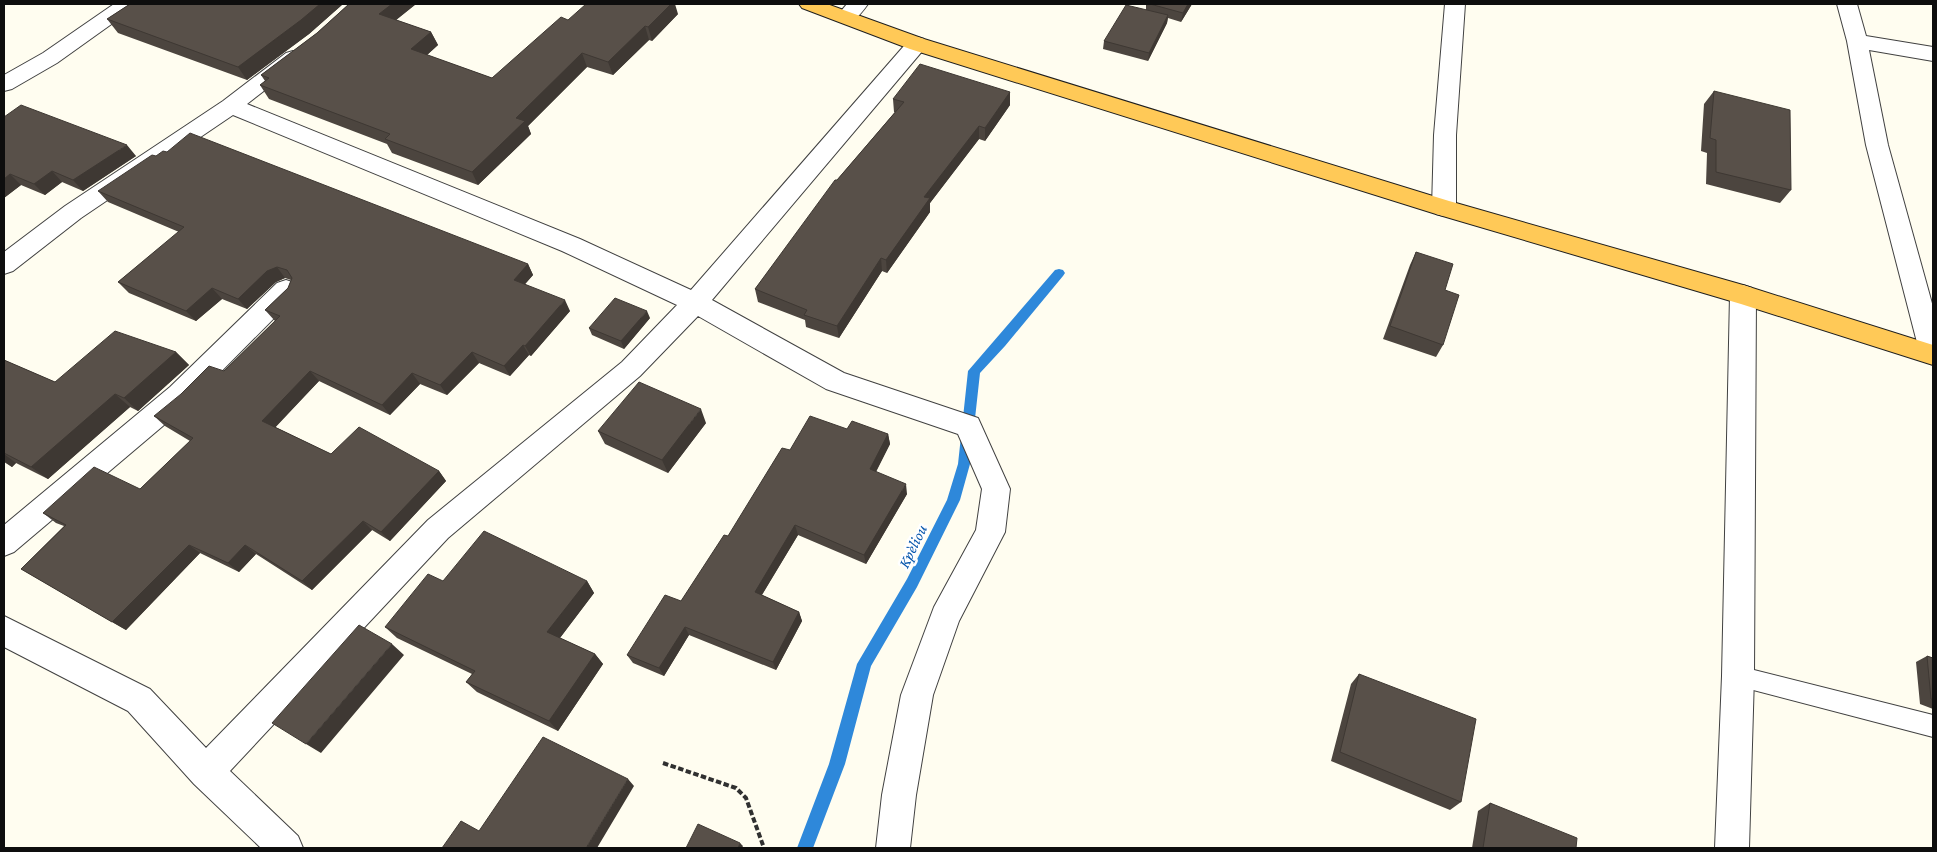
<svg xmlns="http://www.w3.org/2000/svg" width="1937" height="852" font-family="'Crimson Pro',serif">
  <rect width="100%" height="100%" fill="#fffdf0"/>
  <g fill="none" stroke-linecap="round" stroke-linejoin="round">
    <path fill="#2e88da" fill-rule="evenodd" d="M1059,269l4,1 2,3 -2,3 -58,70 -25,27 -10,91 -10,36 -43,87 -46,79 -26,98 -32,84h-16l32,-84 28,-100 50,-85 40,-79 11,-36 10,-93 87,-101z"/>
    <defs>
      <path id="service" d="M1738,666l195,49v22l-195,-51 -8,-3 -3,-7 3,-7z"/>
      <path id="minor" d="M114,4h23l-3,4 -77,55 -45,26 -8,2v-16l39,-22z
        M847,4h21c-8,11 -15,21 -29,17l-3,-4z
        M1445,4h20l-9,131v73l-4,6 -8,2 -8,-2 -4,-6 2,-73z
        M1837,4h20l9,32 67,11v14l-64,-11 19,95 45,162v57l-9,-3 -4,-7 -54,-209 -19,-104z
        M917,37l7,2 3,5 -3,5 -212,251 132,73 134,45 32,71 -5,43 -46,89 -26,74 -17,100 -6,53h-34l6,-53 19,-100 33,-88 42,-77 6,-41 -24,-55 -132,-45 -128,-73 -58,60 -192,162 -218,233 68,65 5,12h-42l-67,-64 -66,-73 -124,-64v-31l146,73 56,59 222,-228 194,-158 55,-57 -115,-54 -329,-136 -152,103 -68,53 -9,3v-22l61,-46 158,-105 63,-48 7,-2 7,2 4,5 -4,5 -53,41 333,135 111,51 219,-251z
        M286,280l9,3 4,7 -4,7 -105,106 -176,149 -10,4v-31l166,-138 107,-104z
        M1743,285l9,3 4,7 -2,381 -5,172h-34l7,-172 8,-381 4,-7z"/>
      <path id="trunk" d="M799,4h28l97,35 525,162 294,84 190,60v20l-192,-61 -305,-90 -526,-165 -108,-41z"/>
    </defs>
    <use href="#service" stroke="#414141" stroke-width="2"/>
    <use href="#minor" stroke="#414141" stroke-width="2"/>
    <use href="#trunk" stroke="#1f1f1f" stroke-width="2"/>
    <path stroke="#303030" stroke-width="4" stroke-dasharray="5.5 2.5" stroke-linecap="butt" d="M663,763l73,25 10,10 18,50"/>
    <use href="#service" fill="#fff" fill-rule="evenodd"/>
    <use href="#minor" fill="#fff" fill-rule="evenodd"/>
    <use href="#trunk" fill="#ffc957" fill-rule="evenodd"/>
  </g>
  <path fill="#4c453f" d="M130,4h213l-34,30 -62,46 -129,-47 -11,-14z
    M349,4h67l-20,16 35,12 7,13 -11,10 65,23 76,-58 110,-6 -26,27 -3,-1 -36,35 -26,-8 -59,59 3,8 -53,51 -86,-32 -5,-9 -118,-45 -9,-14 5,-4 -4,-6 56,-42z
    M1146,4h46l-11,18 -13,-4 -1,5 -19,38 -45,-12 1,-8 42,-31z
    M1714,91l77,99 -11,13 -74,-19 1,-31 -6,-2 3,-47z
    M1010,92v13l-25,36 -6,-2 -49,64v9l-43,61 -5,-2 -43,67 -33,-11 -1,-7 -47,-18 -3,-13 82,-109 58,-68h-1l-1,-13z
    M4,117l132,39 -53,35 -21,-9 -17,13 -24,-10 -17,13z
    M98,191l430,73 5,11 -8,9 45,27 -39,45 -2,-1 -19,21 -31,-13 -32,32 -27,-11 -30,31 -71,-34 -44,46 56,27 108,17 7,10 -56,60 -18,-11 -60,60 -56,-36 -17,18 -39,-19 -74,77 -105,-61 43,-43 -8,-3 -13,-10 97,-24 50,-48 -25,-15 -11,-10 70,-45 51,-50 -10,-11 23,-22 3,-8 -6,-2 -9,4 -29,27 -25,-10 -26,22 -67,-28 -11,-11 61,-50 -71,-30z
    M1416,252l29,38 -2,55 -7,12 -53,-18 27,-74z
    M650,318l-26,31 -32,-14 -3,-7z
    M176,352l13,13 -51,46 -8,-4 -82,72 -32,-16 -4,4 -8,-5v-102l51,22z
    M706,423l-38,50 -63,-29 -7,-13z
    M847,429l41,5 2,10 -14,28 31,22 -41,70 -68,-29 -36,60 37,17 3,9 -26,49 -87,-35 -25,41 -31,-13 -6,-8 54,-54 47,-65z
    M443,581h144l7,12 -34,45 35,16 8,10 -45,67 -81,-39 -11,-10 6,-8 -75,-36 -12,-11z
    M1927,656l6,2v51l-13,-5 -4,-42z
    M1359,674l102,128 -11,8 -119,-49 20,-77z
    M1490,803l86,45h-104l6,-37z"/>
  <path fill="#3e3833" d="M320,4h23l-34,30 -62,46 -9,-13z
    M392,4h24l-30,24 -7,-14z
    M671,4h4l3,10 -26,27 -4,-14z
    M1188,4h4l-11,18 2,-9z
    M1168,15l-1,8 -19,38 1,-8z
    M645,26l4,14 -36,35 -5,-13z
    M431,32l7,13 -20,18 -7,-14z
    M582,53l5,14 -59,59 3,8 -53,51 -6,-13 44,-54z
    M1010,92v13l-25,36v-13z
    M979,126v13l-49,64v9l-43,61 -1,-13 38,-63z
    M127,145l9,11 -53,35 -10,-11z
    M52,171l10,11 -17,13 -11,-11z
    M10,174l11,11 -17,13v-19z
    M881,258l1,13 -43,67 -2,-12z
    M528,264l5,11 -14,16 -5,-11z
    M277,267l8,11 -9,4 -29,27 -9,-10 29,-28z
    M212,288l10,11 -26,22 -10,-10z
    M565,300l5,11 -39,45 -6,-10z
    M647,311l3,7 -26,31 -3,-8z
    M523,345l6,10 -19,21 -6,-10z
    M176,352l13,13 -51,46 -14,-13z
    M472,352l7,11 -32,32 -7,-10z
    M310,371l9,10 -47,50 -10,-10z
    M412,373l8,11 -30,31 -8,-10z
    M115,394l15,13 -82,72 -17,-12z
    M701,409l5,14 -38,50 -6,-13z
    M888,434l2,10 -18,35 -2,-10z
    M4,454l12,9 -4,4 -8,-6z
    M439,471l7,10 -56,60 -9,-9z
    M906,484l1,10 -41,70 -2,-9z
    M363,521l9,9 -60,60 -10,-9z
    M795,525l3,10 -40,66 -3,-9z
    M189,545l11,8 -74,77 -14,-8z
    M245,545l11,9 -17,18 -11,-9z
    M587,581l7,12 -38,50 -9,-11z
    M799,612l3,9 -26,49 -3,-8z
    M685,627l4,8 -25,41 -5,-8z
    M392,644l12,11 -83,98 -15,-9z
    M595,654l8,10 -45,67 -9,-10z
    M628,779l6,7 -37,62h-11z
    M740,843l3,3 -1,2h-4z"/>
  <path fill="#585049" stroke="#3e3833" d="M130,4h190l-19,16 -63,47 -131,-48z
    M349,4h43l-13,10 52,18 -20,17 81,29 69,-61 7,3 18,-16h85l-23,23 -3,-1 -37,36 -26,-9 -66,65 9,3 -53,51 -87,-33 5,-5 -130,-49 9,-7 -8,-3 56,-42z
    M1150,4h38l-5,9z
    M1126,5l42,10 -19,38 -45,-12z
    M920,64l90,28 -25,36 -6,-2 -55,71 6,1 -44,62 -5,-2 -44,68 -33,-11 3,-5 -52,-21 80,-109h2l67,-78 -11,-3z
    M1714,91l76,19 1,80 -75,-18v-32l-6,-2z
    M21,105l106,40 -54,35 -21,-9 -18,13 -24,-10 -6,5v-62z
    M190,133l338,131 -14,16 51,20 -40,46 -2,-1 -19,21 -32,-14 -32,33 -28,-12 -30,32 -72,-34 -48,50 69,33 28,-27 80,44 -58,61 -18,-11 -61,60 -57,-36 -17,18 -39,-18 -77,77 -91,-53 45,-44 -23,-12 51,-46 46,22 53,-51 -39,-22 27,-22 28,-28 15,5 56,-55 -15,-6 23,-22 4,-10 -5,-8 -10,-3 -10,4 -29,28 -26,-11 -26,23 -68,-29 66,-55 -86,-36 54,-36 4,1 7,-5 4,1z
    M1416,252l37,12 -8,26 14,5 -16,50 -53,-19z
    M615,298l32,13 -26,30 -32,-13z
    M115,331l61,21 -52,46 -9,-4 -84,73 -27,-14v-93l51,22z
    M639,382l62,27 -39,51 -64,-29z
    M810,416l37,13 5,-8 36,13 -18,35 36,15 -42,71 -69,-30 -40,67 44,20 -26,50 -88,-35 -26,41 -32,-13 38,-60 16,6 43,-66 4,1 54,-88 8,2z
    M484,531l103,50 -40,51 48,22 -46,67 -83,-39 9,-11 -90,-44 43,-53 15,7z
    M359,625l33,19 -86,100 -34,-21z
    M1927,656l6,2v42l-2,-1z
    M1359,674l117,45 -15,83 -121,-50z
    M543,737l85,42 -42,69h-144l19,-27 18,10z
    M1490,803l87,35 -1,10h-93z
    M698,824l42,19 -2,5h-52z"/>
  <g text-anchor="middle" stroke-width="5" stroke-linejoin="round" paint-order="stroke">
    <g font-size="16" font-style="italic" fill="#0b59ad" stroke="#fff">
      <text transform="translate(912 546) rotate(-64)" y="6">Kpèliou</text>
    </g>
  </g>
  <rect width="1937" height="852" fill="none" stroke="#0e0e0e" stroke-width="10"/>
</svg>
